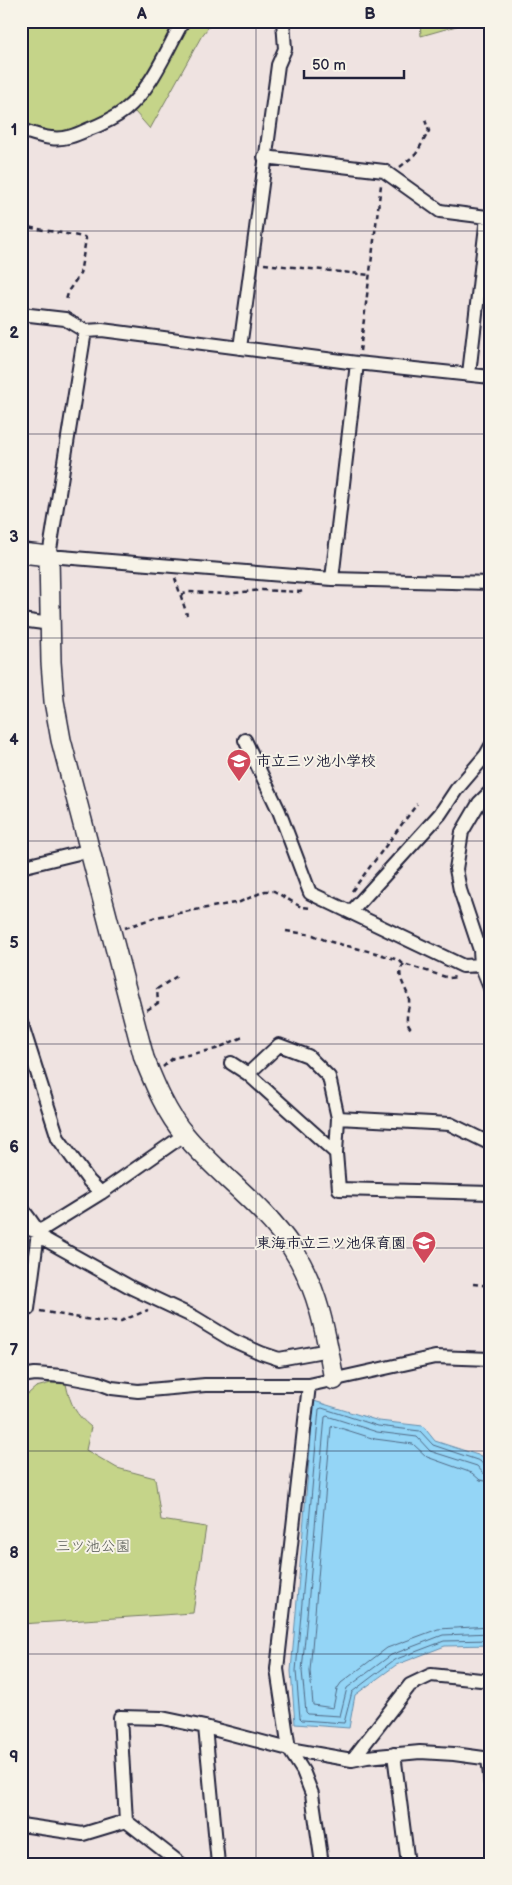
<svg xmlns="http://www.w3.org/2000/svg" width="512" height="1885" font-family="'Balsamiq Sans','Klee One',sans-serif">
  <rect width="100%" height="100%" fill="#efe3e1"/>
  <filter id="ink" filterUnits="userSpaceOnUse"><feTurbulence type="fractalNoise" baseFrequency=".02" numOctaves="2"/><feDisplacementMap in="SourceGraphic" scale="10" xChannelSelector="R" yChannelSelector="G"/><feConvolveMatrix kernelMatrix="1 2 1 2 8 2 1 2 1" color-interpolation-filters="sRGB"/></filter>
  <g filter="url(#ink)">
    <path fill="#c5d489" stroke="#747b62" d="M21,21h192l-12,16 -51,92 -15,-17 -20,1 -47,22 -47,1z
      M420,21h54l-53,15z
      M51,1383l15,1c4,20 10,31 25,43l-5,23 31,18 38,10 6,42 45,7 -13,86 -172,11v-224l15,-13z"/>
    <path fill="#94d5f6" stroke="#668dab" d="M314,1401l65,20 44,5 12,15 49,16 7,9v179l-46,1 -49,19 -41,30 -6,33 -54,-4 -4,-53z"/>
    <g fill="none" stroke-linecap="round" stroke-linejoin="round">
      <path stroke="#506a86" stroke-width="1" d="M491,1469l-5,-1 -6,-7 -47,-16 -13,-14 -42,-5 -56,-18 -3,1 -23,262 4,47 2,2 42,3 8,-31 42,-32 50,-19 47,-1
        M491,1475l-8,-2 -6,-7 -47,-15 -13,-14 -40,-5 -50,-16 -2,1 -23,254 4,41 2,2 32,2 7,-28 44,-33 52,-20 48,-2
        M491,1482l-11,-2 -8,-7 -45,-16 -14,-13 -38,-5 -41,-13 -3,1 -21,244 3,34 20,3 4,-19 4,-6 46,-35 51,-19 53,-3"/>
      <defs>
        <path id="street" d="M21,130c10,3 20,7 30,8 13,2 25,-3 36,-8 13,-5 27,-11 38,-20 27,-22 41,-59 58,-89
          M264,157l120,14 56,40 47,6 -18,157
          M21,314l44,5 20,12 17,-1 255,33 134,14
          M85,331l-36,225 283,23 159,4
          M240,348l38,-283 7,-16 -2,-28
          M332,579l25,-216
          M21,620l30,4
          M245,740l34,71 31,82 153,73 18,-1
          M491,791l-12,12 -17,29 -6,37 4,21 20,60 1,15 10,25
          M21,867l70,-17
          M351,912l89,-98 16,-24 30,-35 5,-9
          M21,1022l37,116 31,43 12,12
          M231,1063l17,11 31,-29 29,11 21,21 9,41 112,6 41,20
          M248,1074l88,79 2,-35
          M336,1153l3,36 152,4
          M21,1208c10,11 15,22 25,32l86,48 62,29 38,23 29,13 18,6 50,-9
          M21,1226l17,6
          M38,1232l63,-39 83,-58
          M28,1309l10,-77
          M21,1376l14,-2 28,2 33,6 16,6 26,3 67,-6h104l126,-28 56,2
          M309,1385l-32,284 12,80 14,22 9,23 10,70
          M205,1727l13,137
          M394,1754l14,110
          M488,1758l3,27
          M352,1760l58,-75 21,-10 60,6
          M21,1825l62,9 43,-13
          M181,1864l-55,-43 -6,-104 42,1 43,9 84,22 63,11 15,-3 53,-5 34,2 37,5"/>
        <path id="secondary" d="M21,553l28,3 2,106 3,39 7,39 83,318c11,27 22,55 41,77 33,40 78,69 107,113 26,40 34,85 42,132"/>
      </defs>
      <use href="#street" stroke="#22223b" stroke-width="16"/>
      <use href="#secondary" stroke="#22223b" stroke-width="22"/>
      <path stroke="#22223b" stroke-width="2.5" stroke-dasharray="5 4" stroke-linecap="butt" d="M400,167l16,-13 13,-23 -4,-11
        M21,226l63,11 2,2 -6,35 -11,16 -3,10
        M264,264l106,11
        M360,351l21,-166
        M175,578l12,37
        M181,595l8,-3 35,2 38,-4 38,2 5,-2
        M352,891l65,-87
        M125,928l31,-11 84,-15 25,-11h9l27,16 11,1
        M286,931l27,4 14,6 49,12 19,6 9,5 45,14 8,-1
        M404,964c-10,11 3,24 5,35 1,12 -7,21 3,31
        M147,1010l11,-7 -1,-14 20,-13
        M163,1067l10,-9 43,-9 29,-13
        M473,1284l18,2
        M40,1311l57,10h24l27,-11"/>
      <use href="#street" stroke="#f7f3e8" stroke-width="12"/>
      <use href="#secondary" stroke="#f7f3e8" stroke-width="19"/>
    </g>
  </g>
  <path fill="none" stroke="#22223b" stroke-width="1" stroke-opacity="0.55" d="M256,21v1843M21,231h470M21,434h470M21,638h470M21,841h470M21,1044h470M21,1248h470M21,1451h470M21,1654h470"/>
  <defs>
    <symbol id="school-pin" viewBox="-11 -11 22 30"><path d="M0 17L-7.5 6A9.5 9.5 0 1 1 7.5 6Z" fill="#d1495b" stroke="#f7f3e8"/><path d="M0-5L7-2L0 1L-7-2ZM-4 1L0 2.5L4 1V4Q0 6-4 4Z" fill="#fff"/></symbol>
  </defs>
  <g fill-rule="evenodd">
    <use href="#school-pin" x="225" y="747" width="28" height="38"/>
    <use href="#school-pin" x="410" y="1229" width="28" height="38"/>
  </g>
  <g text-anchor="middle" stroke-width="4" stroke-linejoin="round" paint-order="stroke">
    <g font-size="15" font-weight="bold" fill="#22223b" stroke="#f7f3e8" text-anchor="start">
      <text x="256" y="766">市立三ツ池小学校</text>
      <text x="406" y="1248" text-anchor="end">東海市立三ツ池保育園</text>
    </g>
    <g font-size="15" fill="#535752" stroke="#f7f3e8">
      <text x="93" y="1551">三ツ池公園</text>
    </g>
  </g>
  <rect width="512" height="1885" fill="none" stroke="#f7f3e8" stroke-width="55"/>
  <path d="M304 70v8h100v-8" fill="none" stroke="#22223b" stroke-width="2.5"/>
  <text x="312" y="70" font-size="15" fill="#22223b" stroke="#f7f3e8" stroke-width="4" paint-order="stroke">50 m</text>
  <rect x="28" y="28" width="456" height="1830" fill="none" stroke="#22223b" stroke-width="2"/>
  <g font-size="16" text-anchor="middle" font-weight="bold" fill="#22223b">
    <text x="142" y="19">A</text>
    <text x="370" y="19">B</text>
    <text x="14" y="135">1</text>
    <text x="14" y="338">2</text>
    <text x="14" y="542">3</text>
    <text x="14" y="745">4</text>
    <text x="14" y="948">5</text>
    <text x="14" y="1152">6</text>
    <text x="14" y="1355">7</text>
    <text x="14" y="1558">8</text>
    <text x="14" y="1762">9</text>
  </g>
</svg>
